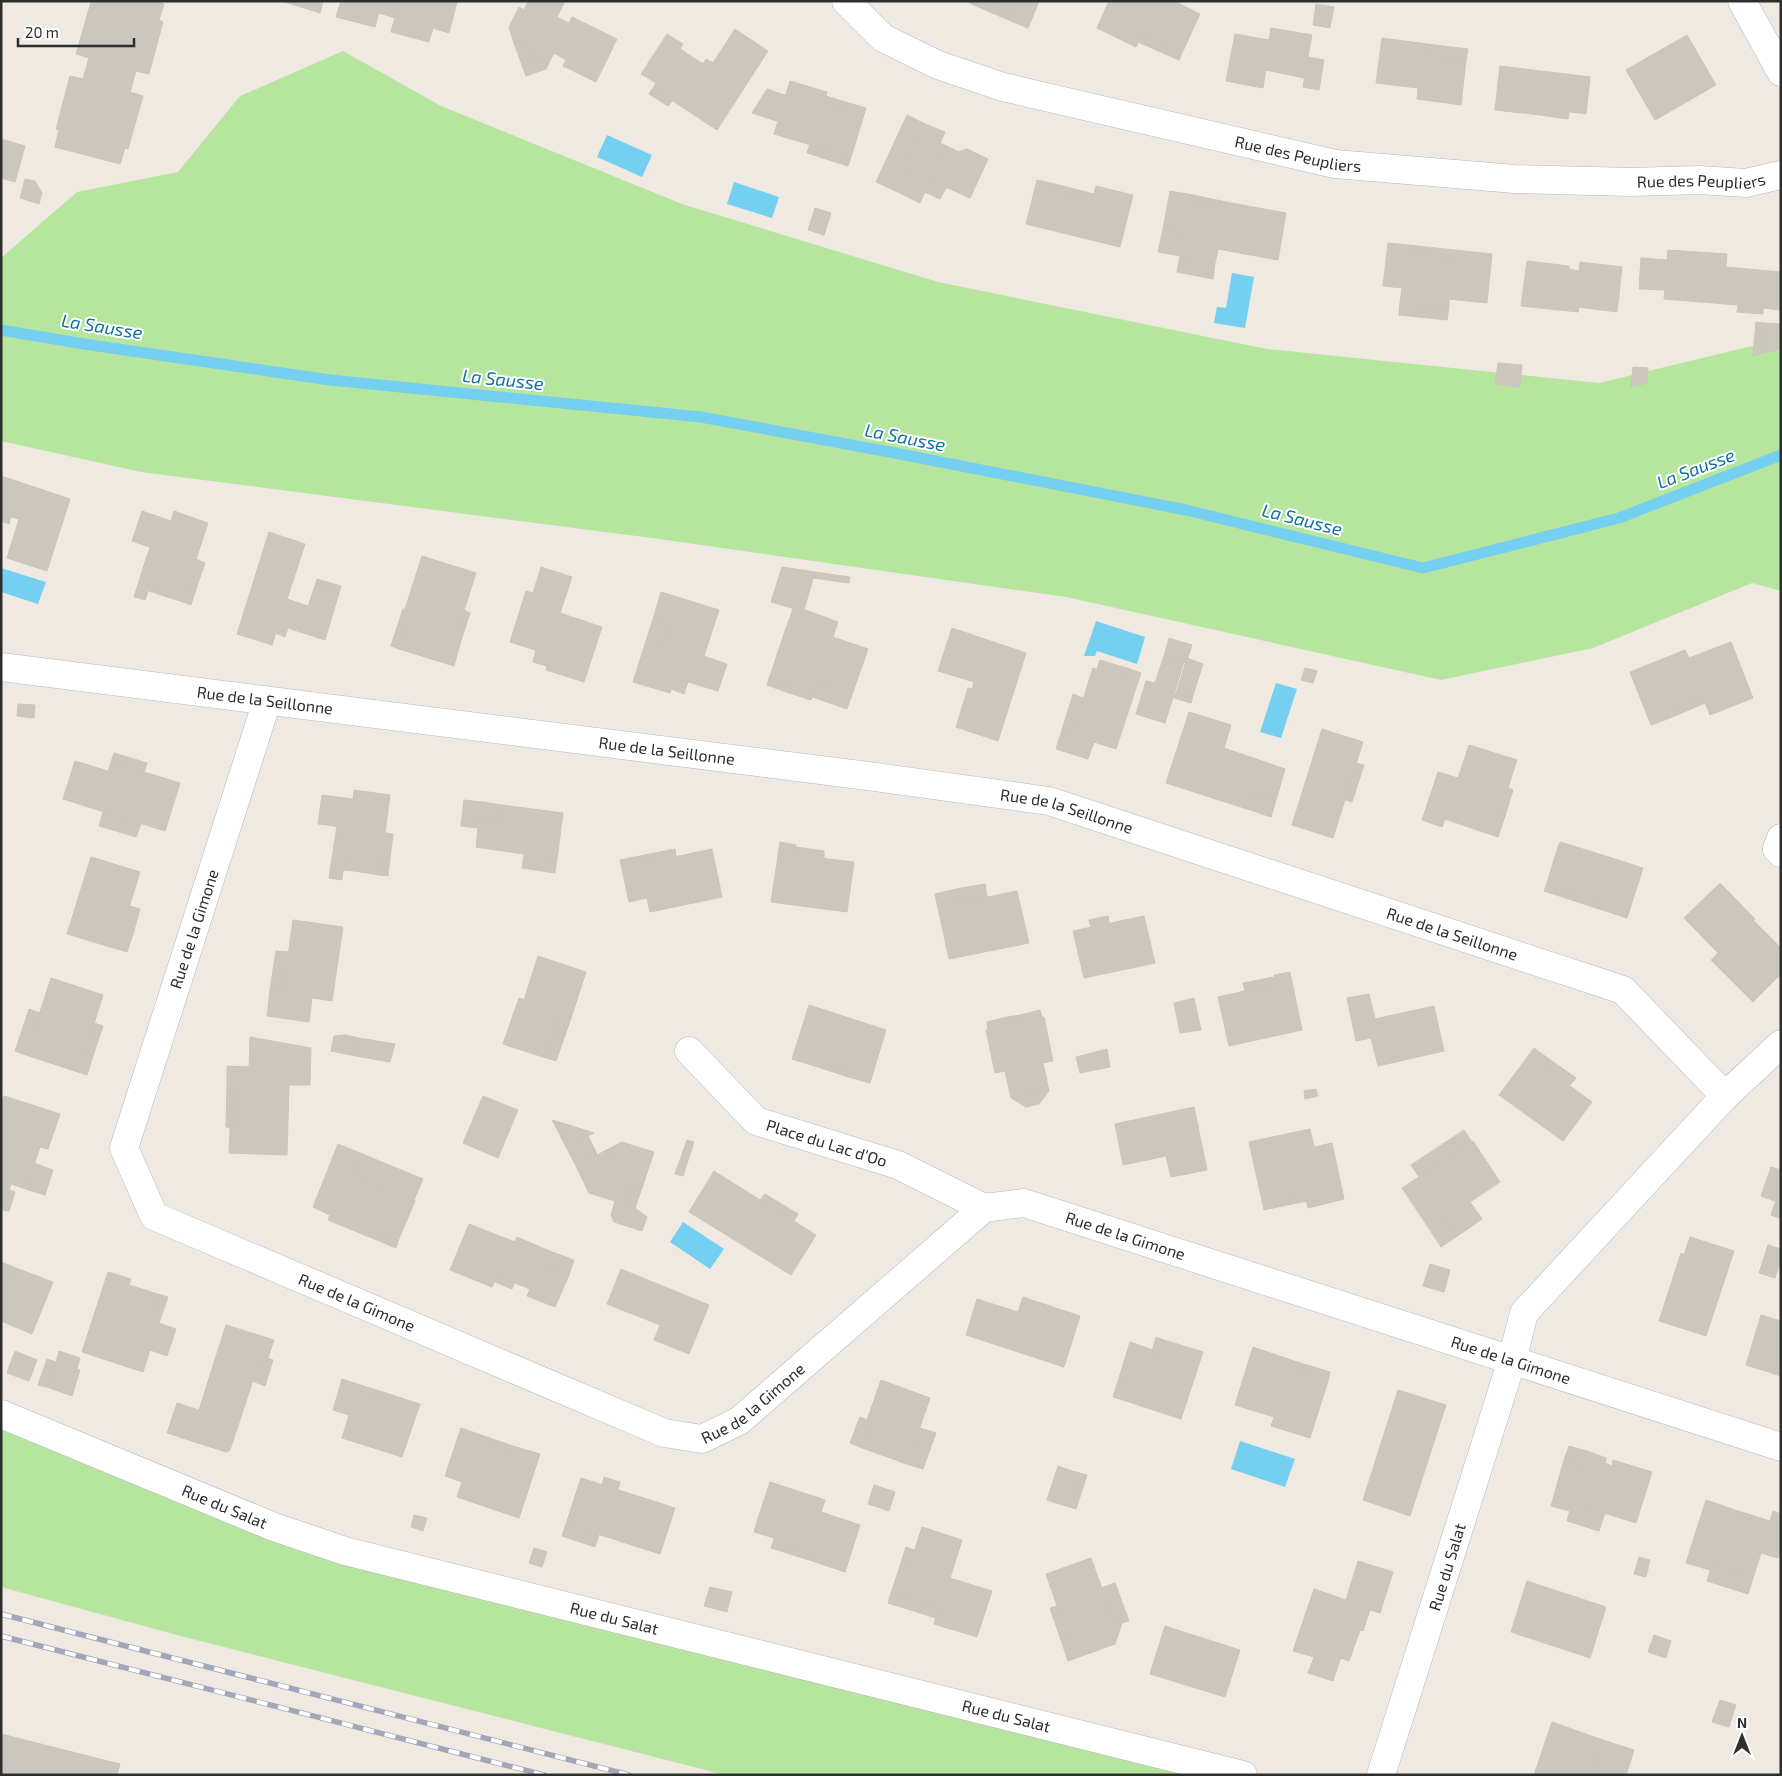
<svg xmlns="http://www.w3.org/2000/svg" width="1782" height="1776" font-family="'Exo 2',sans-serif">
  <rect width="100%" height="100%" fill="#efe9e1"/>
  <path fill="#b6e59e" d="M343,51l98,55 241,98 256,78 329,67 332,34 182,-44v252l-29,-8 -159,65 -152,32 -375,-83 -414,-59 -511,-66 -140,-31v-183l76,-66 101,-20 62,-76z
    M1,1410l273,117 969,248h-518l-548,-140 -176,-48z"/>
  <path fill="#75cff0" d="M607,135l45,20 -10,22 -45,-20z
    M734,182l45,15 -7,21 -45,-14z
    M1232,273l22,4 -9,51 -31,-5 3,-16 9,1z
    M1,568l45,14 -8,22 -37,-12z
    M1096,621l49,16 -8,27 -40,-13 -2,5h-11z
    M1276,683l21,6 -16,49 -21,-6z
    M683,1222l41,27 -14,20 -40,-27z
    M1240,1441l55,18 -10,28 -54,-18z"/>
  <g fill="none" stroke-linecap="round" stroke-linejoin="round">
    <path stroke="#75cff0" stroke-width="11" d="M1,330l83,14 246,36 371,37 199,37 286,56 237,58 196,-50 162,-63"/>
  </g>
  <path fill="#cbc7bf" stroke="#cbc5ba" d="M95,1h61l8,3 -5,16 4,2 -14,52 -13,-3 -6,21 13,4 -15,53 -3,-1 -5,16 -65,-17 4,-17 -3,-1 14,-53 13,3 6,-21 -13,-4 15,-52z
    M282,1h41l-3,12z
    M341,1h58l-4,17 -16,-5 -4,14 -39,-10z
    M399,1h60l-1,2 -1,-1 -8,31 -16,-5 -4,14 -38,-10z
    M528,1h37l-8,16 12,6 3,-6 45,22 -21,43 -33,-16 3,-6 -12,-7 -21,8 -8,-22 -11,4 -5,-16 10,-20 5,3z
    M965,1h74l-8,20 -36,-15 -3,7z
    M1109,1h65l26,13 -18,39 -40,-19 -6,13 -39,-19z
    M1316,4l18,3 -4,21 -17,-3z
    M995,6l36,15 -3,7 -36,-15z
    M1271,28l41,7 -8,43 -38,-8 -3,18 -37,-7 9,-47 34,6z
    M735,29l33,22 -51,79 -64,-42 3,-5 -15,-9 26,-40 16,10 -3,5 23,15 3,-5 7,4z
    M1142,34l40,19 -3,7 -41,-18z
    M1687,35l29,50 -61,35 -29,-50z
    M1382,38l45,6 -2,11 41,5 -5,45 -44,-6 1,-11 -42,-5z
    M525,39l8,22 21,-8 -8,16 -20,7 -12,-33z
    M1427,44l41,5 -2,11 -41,-5z
    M1308,57l16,3 -5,30 -16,-3z
    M1500,66l90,11 -4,37 -45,-6 -1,7 -45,-5z
    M790,81l37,11 -3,12 19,6 2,-8 21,6 -15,49 -77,-23z
    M653,88l19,13 -4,5 -19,-12z
    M767,89l18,6 -8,26 -25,-8z
    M826,96l19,6 -2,8 -19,-6z
    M1541,108l28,4 -1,7 -28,-4z
    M907,115l16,8 -21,44 8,4 -10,22 -24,-11z
    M923,123l22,9 -9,20 10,4 21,-7 21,10 -18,39 -40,-18 -10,23 -20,-10 10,-22 -8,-4z
    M1,139l24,7 -10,36 -14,-4z
    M940,143l19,9 -13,4 -10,-4z
    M810,144l41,13 -3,9 -41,-13z
    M25,179l10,2 7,12 -3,11 -19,-6z
    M930,180l16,8 -6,11 -15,-7z
    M1037,180l18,4 -2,7 39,10 4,-15 37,9 -13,52 -94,-23z
    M1055,184l39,10 -2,7 -39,-10z
    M1170,191l23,4 -1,7 33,7 1,-7 60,11 -8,47 -60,-11 -3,14 -35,-7 4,-23 -21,-4z
    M1193,195l33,7 -1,7 -33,-7z
    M815,208l16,5 -7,22 -16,-5z
    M1163,229l21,4 -4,23 -22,-4z
    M1388,243l20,2 -1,8 46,5 1,-8 38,4 -5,49 -38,-4v9l-49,-5 2,-15 -19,-2z
    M1408,245l46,5 -1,8 -46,-5z
    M1668,250l59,4 -1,13 55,5v38l-18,-2v6l-26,-2 1,-7 -74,-6 1,-9 -26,-1 2,-31 26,2z
    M1180,256l35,7 -2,16 -36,-7z
    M1527,261l42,5v3l10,2 1,-9 42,5 -5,45 -38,-5 -1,5 -57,-6z
    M1400,303l49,5 -2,12 -48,-5z
    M1756,322l8,1 -2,30 -9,3z
    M1764,323l17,1v25l-19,4z
    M1498,363l24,2 -2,22 -25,-3z
    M1633,367l15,1 -1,15 -16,4z
    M1,476l69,23 -23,72 -40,-13 12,-39 -8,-2 -2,7 -8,-3z
    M142,511l29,10 3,-10 34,12 -12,36 9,4 -8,23 -8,-3 -6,19 -25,-8 3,-8 -10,-4 -6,18 -11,-3 12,-38 6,1 3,-11 -23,-8z
    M269,532l36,12 -18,55 21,7 7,-20 24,7 -14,47 -37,-12 -3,9 -9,-4 -4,12 -35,-11z
    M150,548l5,1 -3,11 -6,-1z
    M422,556l54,17 -22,69 6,2 -6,22 -55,-17 12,-38 -6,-2z
    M541,567l31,10 -12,36 42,14 -18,55 -38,-12 5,-15 -41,-13 16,-51 7,2z
    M782,567l33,5 -10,34 -8,-2 -2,5 -24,-7z
    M815,572l35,5 -1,6 -36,-5z
    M317,579l24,7 -2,7 -24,-7z
    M151,582l10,4 -3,8 -9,-3z
    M189,583l8,3 -6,19 -8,-3z
    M661,592l58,18 -15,46 23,8 -9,27 -43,-13 -5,15 -37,-11 14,-44 19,6 6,-19 -19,-6z
    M797,604l8,2 -12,31 -9,-3 9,-25h2z
    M403,609l8,2 -12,38 -8,-3z
    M803,609l35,13 -5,15 35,12 -21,60 -26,-9 6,-17 -10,-3 -6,20 -22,-7 2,-7 -22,-7 15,-45 9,3z
    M464,610l6,3 -10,31 -6,-2z
    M653,619l19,6 -6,19 -19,-6z
    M952,628l74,25 -28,88 -42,-14 12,-39 4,1 2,-7 -36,-11z
    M1169,638l23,7 -6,18 -22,-7z
    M1731,642l22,56 -43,17 -7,-18 -36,15 3,6 -19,7 -21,-53 55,-22 4,8z
    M536,650l15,5 -4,11 -14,-4z
    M1164,656l20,6 -19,61 -29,-9 10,-33 9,2z
    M1187,658l16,6 -9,28 -16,-5z
    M1100,660l30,9 -3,10 -30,-10z
    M1093,668l34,11 3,-10 11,4 -25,76 -22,-7 -6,17 -32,-10 6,-19 10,4z
    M1305,668l12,3 -4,12 -12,-3z
    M675,678l13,4 -4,12 -13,-5z
    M769,679l22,7 -2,7 -22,-8z
    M817,680l10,3 -6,17 -9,-3z
    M1178,687l16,5 -3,11 -17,-5z
    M1073,694l10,4 -11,36 -10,-4z
    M1703,697l2,6 -35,15 -3,-6z
    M18,704l17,1 -1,13 -17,-2z
    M1189,712l42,13 -7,23 61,21 -9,31 -26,-8 -6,16 -78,-25z
    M1322,729l41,13 -30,96 -41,-13z
    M1469,745l48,15 -18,55 6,1 -7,21 -53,-18 -3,8 -20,-7 16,-48 20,6z
    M114,753l33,10 -3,9 -33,-10z
    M75,761l33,10 3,-9 69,21 -15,48 -102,-32z
    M1356,763l8,2 -12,37 -7,-2z
    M1508,788l5,2 -8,26 -6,-1z
    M354,790l36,5 -5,38 8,1 -3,24 -9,-1 -2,18 -25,-4 1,-8 -11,-1 -2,18 -13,-2 6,-40h6l1,-11 -24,-3 4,-29 31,4z
    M1250,792l26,8 -5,17 -27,-9z
    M464,800l18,2 -4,26 -17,-2z
    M482,802l20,3 -3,16 -20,-2z
    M502,805l61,8 -6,46 -81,-12 3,-28 20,2z
    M103,812l38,12 -5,13 -37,-11z
    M337,826l5,1 -1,11h-6z
    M780,842l16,3 -1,10 59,7 -7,50 -76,-10z
    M1560,842l36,11 -2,6 -36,-12z
    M796,847l28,4v7l-29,-3z
    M1558,847l36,12 2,-6 47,15 -16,50 -34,-11 4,-13 -8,-2 -3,7 -40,-13z
    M675,849l1,7 -35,8 -1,-8z
    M712,849l10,48 -72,15 -3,-14 -18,4 -9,-42 20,-4 1,8z
    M524,855l33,4 -2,14 -33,-5z
    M91,857l49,15 -18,58 11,4 -6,18 -60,-18z
    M381,857l9,1 -2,18 -9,-1z
    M344,862l11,1 -1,8 -11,-1z
    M1720,883l35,36 -6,6 9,8 4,-4 19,19v26l-21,21 -29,-29 -7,7 -13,-13 7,-7 -34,-35z
    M985,884l2,13 -28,6 -3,-14z
    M1546,886l40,13 3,-7 8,2 -4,13 -49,-16z
    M956,889l3,14 58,-12 12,52 -80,16 -14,-65z
    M130,906l10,3 -7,25 -11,-4z
    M1108,916l1,7 -18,4 -2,-7z
    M1144,916l11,47 -71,15 -11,-47z
    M293,920l50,7 -11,74 -20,-3 -3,24 -42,-6 3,-26 13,2z
    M1754,921l8,8 -4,4 -9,-8z
    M276,951l13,1 -6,40 -13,-2z
    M538,956l48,16 -15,46 -11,-4 -14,44 -43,-14 16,-46 5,2z
    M1731,966l29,29 -7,7 -29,-29z
    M1290,972l12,58 -73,16 -11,-49 58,-13 -2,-9z
    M1274,977l2,7 -31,7 -2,-8z
    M51,978l52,17 -18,58 8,3 -6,19 -61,-20z
    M1369,994l6,25 59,-13 10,45 -66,15 -7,-28 -15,3 -9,-43z
    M1194,998l7,32 -21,3 -6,-30z
    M809,1005l77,25 -16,53 -25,-7 2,-6 -22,-7 -1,6 -32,-10z
    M29,1009l11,4 -14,42 -11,-4z
    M1040,1010l2,7h2l9,44 -10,2 6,28 -38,7 -6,-27 -10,2 -9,-43 2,-1 -1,-7 20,-5 2,7 12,-2 -1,-7z
    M560,1014l11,4 -15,43 -10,-3z
    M1020,1015l1,7 -12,2 -2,-7z
    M94,1023l9,3 -10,30 -8,-3z
    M345,1035l14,3 -3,18 -25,-5 3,-15z
    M250,1037l61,11 -1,37h-21l-2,70 -58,-2 1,-26 5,1 1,-43h-9v-19l22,1z
    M359,1038l36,6 -5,18 -34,-6z
    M1534,1048l15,11 -5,8 48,35 -29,39 -64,-46z
    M1107,1049l3,18 -30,6 -4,-16z
    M1549,1059l27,19 -6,7 -26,-18z
    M825,1063l22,7 -2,6 -21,-7z
    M227,1085h9l-1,43 -9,-1z
    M1316,1089l2,7 -13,3 -1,-8z
    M1049,1091l-10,13 -13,3 -15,-9z
    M4,1096l56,18 -12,35 -8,-2 -14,42 -15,-5 -2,6 6,2 -6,19 -8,-1v-105z
    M483,1096l35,14 -20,48 -35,-15z
    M1194,1107l13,63 -36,7 -5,-21 -43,9 -8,-41z
    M552,1120l20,6 -13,7z
    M572,1126l22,7 -28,14 -7,-14z
    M1310,1129l4,18 18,-4 12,56 -36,9 -3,-13 -25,5 2,6 -18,4 -15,-68z
    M1464,1130l8,12 -53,35 -8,-12z
    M588,1136l8,16 -21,12 -9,-17z
    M687,1140l7,2 -11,34 -8,-2z
    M1473,1141l27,41 -30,20 12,17 -26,18 -11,-18 -15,11 -28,-42z
    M622,1142l9,3 -31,16 -3,-6z
    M338,1144l22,9 -9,21 64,27 -17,40 -28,-11 -3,6 -39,-16 2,-5 -17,-8z
    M631,1145l23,7 -12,36 -11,-3 -6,19 10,4 12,9 -5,14 -28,-9 -3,-7 4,-14 -26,-8 -14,-29 21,-12 4,9z
    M360,1153l63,26 -9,21 -63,-26z
    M34,1163l19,7 -8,25 -19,-6z
    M1771,1167l10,3v13l-6,18 -14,-5z
    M714,1171l102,64 -25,40 -102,-63z
    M1781,1184v35l-10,-4z
    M631,1185l11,3 -7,20 -10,-4z
    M765,1194l33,20 -4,7 -34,-21z
    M1305,1195l2,6 -25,5 -2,-6z
    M1445,1219l11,18 -15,10 -11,-17z
    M469,1224l46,18 2,-5 30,13 -6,14 28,11 -14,32 -28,-11 3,-7 -33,-13 -5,11 -42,-17z
    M370,1230l28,11 -2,7 -29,-12z
    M1690,1237l44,14 -28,85 -47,-15 22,-68 3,2z
    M1768,1245l13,4v11l-6,18 -16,-5z
    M547,1250l27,10 -5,15 -28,-11z
    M1,1262l15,6 -3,8 -12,-5z
    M1430,1264l20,6 -6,22 -21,-6z
    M16,1268l37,14 -21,52 -31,-13v-50l12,5z
    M621,1269l88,36 -20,49 -35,-14 6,-15 -53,-21z
    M108,1272l23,7 -2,6 29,9 -8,26 26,9 -9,27 -17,-6 -7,22 -61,-20z
    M497,1276l17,7 -2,6 -17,-7z
    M158,1294l10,3 -9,26 -9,-3z
    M1023,1297l57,19 -16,51 -98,-32 11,-36 41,13z
    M1761,1315l20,6v55l-35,-11z
    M226,1325l48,15 -6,18 -7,-2 -31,94 -4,2 -59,-19 10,-30 22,7z
    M1156,1337l8,3 -6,17 -7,-2z
    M1164,1340l39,12 -22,67 -55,-18 6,-18 -13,-5 11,-36 23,8 -2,5 7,2z
    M1253,1347l41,14 -3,8 37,12 -18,57 -39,-12 3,-9 -39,-12z
    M15,1351l22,9 -8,21 -22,-8z
    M59,1351l21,7 -3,11 -21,-7z
    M261,1356l12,4 -8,26 -13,-5z
    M47,1359l9,3 -9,25 -9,-2z
    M1294,1361l36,11 -2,9 -37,-12z
    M56,1362l24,8 -8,26 -25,-9z
    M1119,1378l13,5 -6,18 -13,-4z
    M342,1379l18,6 -2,5 26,9 2,-6 34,11 -18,53 -60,-19 7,-23 -16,-5z
    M881,1380l49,18 -23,66 -45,-16 10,-26 -5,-2z
    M360,1385l26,8 -2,6 -26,-9z
    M1398,1390l48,15 -36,111 -47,-16z
    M860,1417l12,5 -10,26 -12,-5z
    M461,1428l29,10 -2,6 23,7 2,-5 27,8 -21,64 -62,-21 5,-15 -17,-6z
    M920,1428l16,5 -13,36 -16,-5z
    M490,1438l23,8 -2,5 -23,-7z
    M1569,1446l18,5 -4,15 -19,-6z
    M1587,1451l19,7 -1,5 7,3 1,-6 39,12 -16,51 -64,-20 -2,8 -19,-5 13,-46 19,6z
    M1058,1466l14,5 -3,9 8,2 -8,25 -22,-7z
    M1072,1471l15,4 -11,34 -7,-2 8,-25 -8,-2z
    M604,1477l16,5 -2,8 -16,-5z
    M581,1478l94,30 -15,46 -94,-30z
    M770,1482l55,18 -4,12 39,13 -15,47 -36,-12 1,-6 -37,-12 6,-17 -21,-7z
    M874,1485l21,7 -6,19 -21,-7z
    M1706,1500l32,11 -2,5 14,4 1,-5 19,6 3,-10 8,3v36l-3,8 -17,-5 -8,25 -41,-13 -2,5 -24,-7z
    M1572,1503l33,10 -6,18 -32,-10z
    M1738,1511l13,4 -1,5 -14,-4z
    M414,1515l13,3 -4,13 -12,-4z
    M758,1518l21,7 -5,13 -20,-6z
    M566,1524l33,10 -4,13 -33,-11z
    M922,1527l40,13 -12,38 42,13 -15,46 -43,-13 5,-16 -48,-15 8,-24 9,2z
    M773,1542l37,12 -1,6 -38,-12z
    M906,1547l8,3 -6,21 -9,-2z
    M534,1548l13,4 -5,15 -13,-4z
    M1639,1557l11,3 -4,17 -12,-3z
    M1091,1558l24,67 7,-2 -7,21 -47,17 -6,-18 7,-3 -23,-66z
    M1358,1561l35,11 -13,41 -10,-3 -7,21 -12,-4 -18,54 -25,-8 6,-16 -21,-6 21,-62 32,11z
    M1712,1565l41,13 -5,16 -41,-13z
    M1527,1581l79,26 -16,51 -79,-26z
    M1115,1583l14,38 -14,4 -14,-37z
    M710,1587l22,5 -5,20 -23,-6z
    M891,1593l48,15 -3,10 -48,-15z
    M1057,1606l12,34 -7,3 -12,-35z
    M1165,1626l75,24 -15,47 -75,-23z
    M1351,1627l9,3 -11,31 -8,-3z
    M1654,1635l17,6 -5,17 -18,-6z
    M1720,1700l16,5 -7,22 -17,-5z
    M1552,1722l51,18 -11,35h-58z
    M1,1734l119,30 -3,11h-116z
    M1603,1740l31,10 -8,25h-34z"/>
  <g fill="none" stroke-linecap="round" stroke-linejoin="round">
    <defs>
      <g id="minor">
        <path id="s1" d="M846,1l37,37 55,27 65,22 332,77 180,15 116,3 68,-2 47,3 35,-8"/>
        <path d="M1742,1l39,71"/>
        <path id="s2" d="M1,667l867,109 181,25 574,189 102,106 -201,217 -12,47 -131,415"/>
        <path id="s3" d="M267,701l-143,447 30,68 510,217 38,6 37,-18 245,-213 40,-5 757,244"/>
        <path d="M1781,838l-4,11 4,4"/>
        <path id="s4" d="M689,1051l67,70 142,44 86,43"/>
        <path d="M1725,1096l56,-52"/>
        <path id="s5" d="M1,1414l273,113 71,24 898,224"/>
      </g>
    </defs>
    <use href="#minor" stroke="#b4b7c1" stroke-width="29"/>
    <use href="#minor" stroke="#fff" stroke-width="28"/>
    <defs>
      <path id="rail" d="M1,1614l628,161
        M1,1636l543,139"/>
    </defs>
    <use href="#rail" stroke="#a3a6b8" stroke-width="5.5"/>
    <use href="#rail" stroke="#fff" stroke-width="4" stroke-dasharray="11" stroke-linecap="butt"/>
  </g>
  <g text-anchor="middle" stroke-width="4" stroke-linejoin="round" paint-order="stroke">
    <g font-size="16" fill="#2e2e2e" stroke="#fff">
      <text dy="6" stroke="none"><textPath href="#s1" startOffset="485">Rue des Peupliers</textPath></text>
      <text dy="6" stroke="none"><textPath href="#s1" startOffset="890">Rue des Peupliers</textPath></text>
      <text dy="6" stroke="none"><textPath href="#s2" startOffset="266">Rue de la Seillonne</textPath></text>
      <text dy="6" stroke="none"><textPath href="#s2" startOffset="671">Rue de la Seillonne</textPath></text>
      <text dy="6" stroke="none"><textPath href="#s2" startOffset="1076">Rue de la Seillonne</textPath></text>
      <text transform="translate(194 929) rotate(-72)" y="6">Rue de la Gimone</text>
      <text dy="6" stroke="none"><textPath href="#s2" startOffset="1481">Rue de la Seillonne</textPath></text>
      <text dy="6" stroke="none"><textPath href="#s4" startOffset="171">Place du Lac d'Oo</textPath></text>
      <text dy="6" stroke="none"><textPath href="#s3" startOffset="1649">Rue de la Gimone</textPath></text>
      <text dy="6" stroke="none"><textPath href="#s3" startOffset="764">Rue de la Gimone</textPath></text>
      <text dy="6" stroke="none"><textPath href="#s3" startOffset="2054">Rue de la Gimone</textPath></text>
      <text dy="6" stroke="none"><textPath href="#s3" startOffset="1199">Rue de la Gimone</textPath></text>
      <text dy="6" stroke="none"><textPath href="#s5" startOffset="242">Rue du Salat</textPath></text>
      <text transform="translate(1447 1567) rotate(-73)" y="6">Rue du Salat</text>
      <text dy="6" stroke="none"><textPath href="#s5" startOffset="648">Rue du Salat</textPath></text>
      <text dy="6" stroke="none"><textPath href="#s5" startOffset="1052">Rue du Salat</textPath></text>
    </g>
    <g font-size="18" font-style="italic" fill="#0d6fa3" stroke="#fff">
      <text transform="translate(102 327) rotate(9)" y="6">La Sausse</text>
      <text transform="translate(503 380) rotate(6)" y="6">La Sausse</text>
      <text transform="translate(905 438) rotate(11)" y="6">La Sausse</text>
      <text transform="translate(1696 469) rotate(-21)" y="6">La Sausse</text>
      <text transform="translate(1302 520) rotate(14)" y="6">La Sausse</text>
    </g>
  </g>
  <rect width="1782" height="1776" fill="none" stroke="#2e2e2e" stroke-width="5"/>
  <g transform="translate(1742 1736)" stroke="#ffffff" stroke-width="4" paint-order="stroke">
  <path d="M0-4L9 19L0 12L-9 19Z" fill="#2e2e2e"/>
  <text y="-8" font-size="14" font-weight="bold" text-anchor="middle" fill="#2e2e2e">N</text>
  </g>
  <path d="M18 38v8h116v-8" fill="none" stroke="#2e2e2e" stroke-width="2.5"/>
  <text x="25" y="38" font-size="15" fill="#2e2e2e" stroke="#ffffff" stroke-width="4" paint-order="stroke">20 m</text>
</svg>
